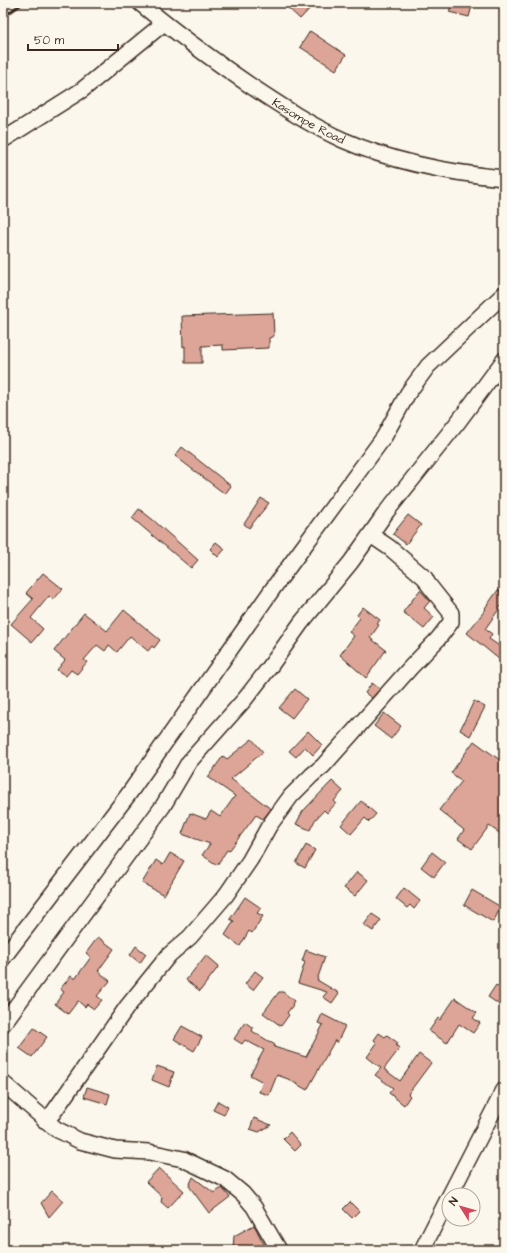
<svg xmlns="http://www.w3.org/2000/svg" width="507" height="1253" font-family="'Architects Daughter',sans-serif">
  <rect width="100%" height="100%" fill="#fbf7ec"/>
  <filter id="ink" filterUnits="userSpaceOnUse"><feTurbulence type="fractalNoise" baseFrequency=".025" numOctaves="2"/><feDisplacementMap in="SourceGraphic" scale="8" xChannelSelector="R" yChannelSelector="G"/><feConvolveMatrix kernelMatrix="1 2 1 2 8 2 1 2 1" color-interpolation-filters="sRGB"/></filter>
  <g filter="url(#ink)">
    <path fill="#dda598" stroke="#3b2a1e" d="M283,3h32l-15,16z
      M452,3h10l10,3 -3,11 -20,-5z
      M310,31l36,24 -10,15 -36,-23z
      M273,313l1,23 -5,2v10l-46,2v-5l-21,1v17h-17v-17l-2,1 -1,-31z
      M182,447l49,39 -6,8 -50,-38z
      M261,498l8,5 -20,25 -5,-4z
      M139,509l13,10 46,41 -7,8 -59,-50z
      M408,515l13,10 -15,19 -13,-10z
      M216,542l9,7 -7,8 -8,-8z
      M43,573l20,16 -10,11 -4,-4 -18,22 12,11 -11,13 -21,-18 22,-25 -7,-6z
      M420,590l10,11 -6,7 10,9 -10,12 -21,-17z
      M498,590l6,4v8l-19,27 7,5 -3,5 15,10v5l-4,6 -33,-27 19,-24 -1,-1z
      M363,607l17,13 -3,4 2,1 -9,13 16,12 -20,28 -26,-23 14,-19 -5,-4 11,-14 -3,-3z
      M124,610l36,30 -6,8 -2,-2 -4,5 -18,-15 -13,16 -8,-7 -4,6 -8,-6 -13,15 3,2 -10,12 -6,-4 -5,6 -9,-6 8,-10 -11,-9 30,-38 23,18z
      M372,683l8,6 -8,9 -7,-5z
      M295,689l12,10 -15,19 -13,-10z
      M474,701l11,6 -15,29 -10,-6z
      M384,713l17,13 -10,13 -17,-13z
      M308,731l14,14 -9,10 -8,-8 -9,10 -7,-6z
      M252,739l11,13 -32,27 40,30 -8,10 -7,-4 -27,36 -2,-1 -10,15 -15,-10 8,-11 -28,-10 8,-21 16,6 5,-8 9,6 15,-21 -27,-19 15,-21 4,3z
      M474,741l30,22v73l-15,-10 -17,23 -14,-10 6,-9 -25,-20 23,-29 -11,-8z
      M332,781l11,10 -9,10 2,2 -9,10 -3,-3 -9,10 -5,10 -14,-6 7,-13z
      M361,801l15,13 -7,8 -4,-4 -14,16 -10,-9z
      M306,845l9,5 -10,18 -9,-5z
      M432,852l13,10 -11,15 -13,-10z
      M170,853l14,8 -20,34 -22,-12 14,-23 7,5z
      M357,872l11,8 -13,16 -11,-8z
      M404,888l16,13 -6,8 -4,-4 -3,3 -11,-9z
      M472,890l29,17 -8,15 -29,-17z
      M245,897l16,11 -4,5 6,3 -11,17 -3,-2 -9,15 -15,-11 9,-14 -4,-2z
      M372,914l9,6 -8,11 -9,-6z
      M98,937l16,12 -16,22 12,10 -13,15 5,4 -8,9 -7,-5 -2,3 -7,-6 -10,13 -13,-10 9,-12 -4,-3 11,-13 4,3 16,-22 -5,-4z
      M136,946l10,8 -6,9 -10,-8z
      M306,950l19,7 -8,23 22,13 -7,10 -9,-6 4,-5 -29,-9 7,-21 -3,-1z
      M206,955l13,11 -19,25 -14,-11z
      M255,971l8,6 -10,13 -8,-6z
      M496,985l8,6v8l-4,6 -12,-8z
      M279,992h4l11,9 -2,3 1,1 -6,8 2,2 -8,11 -18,-13z
      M455,998l22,15 -4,5 7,5 -7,10 -14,-9 -12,19 -18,-12 9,-13 2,2z
      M322,1014l23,12 -8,17 -2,-3 -28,50 -19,-11 -11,-4 -8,20 -10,-3 4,-10 -13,-7 14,-25 -19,-10 -3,4 -8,-5 11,-17 8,6 -1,3 23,14 -1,2 32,10 17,-32 -5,-2z
      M182,1026l20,11 -8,14 -20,-12z
      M34,1028l13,9 -15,20 -13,-9z
      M379,1033l6,4 2,-2 11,8 -2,3 4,2 -16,21 16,12 19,-27 12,9 -23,31 2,2 -6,9 -15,-12 4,-5 -18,-13 6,-7 -14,-11 10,-14 -3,-3z
      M157,1066l17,6 -5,15 -17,-7z
      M87,1087l23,7 -3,10 -23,-7z
      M218,1101l10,6 -4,8 -11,-5z
      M254,1118l17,7 -12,7 -9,-3z
      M290,1132l11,13 -6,6 -12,-12z
      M159,1168l25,23 -16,17 -7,-6 1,-5 -16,-15z
      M193,1177l21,16 8,-5 8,9 -21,16 -20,-27z
      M52,1191l11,10 -14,16 -8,-14z
      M350,1202l9,9 -7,7 -9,-9z
      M254,1225l13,25h-34l1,-14z"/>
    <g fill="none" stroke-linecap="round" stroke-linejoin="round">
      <defs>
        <g id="minor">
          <path id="s1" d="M140,3c36,30 73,57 111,83 30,20 59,39 92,54 50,22 106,33 161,38"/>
          <path d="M3,140l79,-50 82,-67"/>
          <path d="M3,958l125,-163 146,-208 110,-150 24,-44 20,-27 76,-72"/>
          <path d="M3,1024l160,-218 26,-44 56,-63 24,-31 32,-45 50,-61 36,-51 71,-89 46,-62"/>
          <path d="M3,1083l53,46 24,12 35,9 34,2 34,7 42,20 18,15 11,13 25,43"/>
          <path d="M44,1120l9,-7 74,-106 42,-52 21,-18 36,-42 24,-35 19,-34 22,-30 21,-21 11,-9 88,-99 27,-28 13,-17v-9l-23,-29 -3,-6 -35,-30 -19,-13"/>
          <path d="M450,1195l54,-105"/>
          <path d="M422,1250l27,-53"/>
        </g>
      </defs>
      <use href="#minor" stroke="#3b2a1e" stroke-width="18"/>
      <use href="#minor" stroke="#fbf7ec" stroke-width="15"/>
      <path stroke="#3b2a1e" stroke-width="3" d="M3,17l20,-14"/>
    </g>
  </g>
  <g text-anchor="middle" stroke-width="3" stroke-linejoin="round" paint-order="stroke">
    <g font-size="12" fill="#3b2a1e" stroke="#fbf7ec">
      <text dy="4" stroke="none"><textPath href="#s1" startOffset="206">Kasompe Road</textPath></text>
    </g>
  </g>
  <rect width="507" height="1253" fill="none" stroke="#fbf7ec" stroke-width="16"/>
  <rect x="8" y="8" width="491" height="1237" fill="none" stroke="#3b2a1e" stroke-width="1.5" filter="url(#ink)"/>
  <g transform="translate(461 1207) rotate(307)"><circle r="19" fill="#fbf7ec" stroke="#aea59a"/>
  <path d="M0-3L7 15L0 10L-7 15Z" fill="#d1495b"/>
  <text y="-6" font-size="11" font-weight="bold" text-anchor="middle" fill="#3b2a1e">N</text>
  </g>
  <path d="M28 44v6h90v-6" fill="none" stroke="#3b2a1e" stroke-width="2"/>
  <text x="34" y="44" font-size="12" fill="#3b2a1e" stroke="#fbf7ec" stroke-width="3" paint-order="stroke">50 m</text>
</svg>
